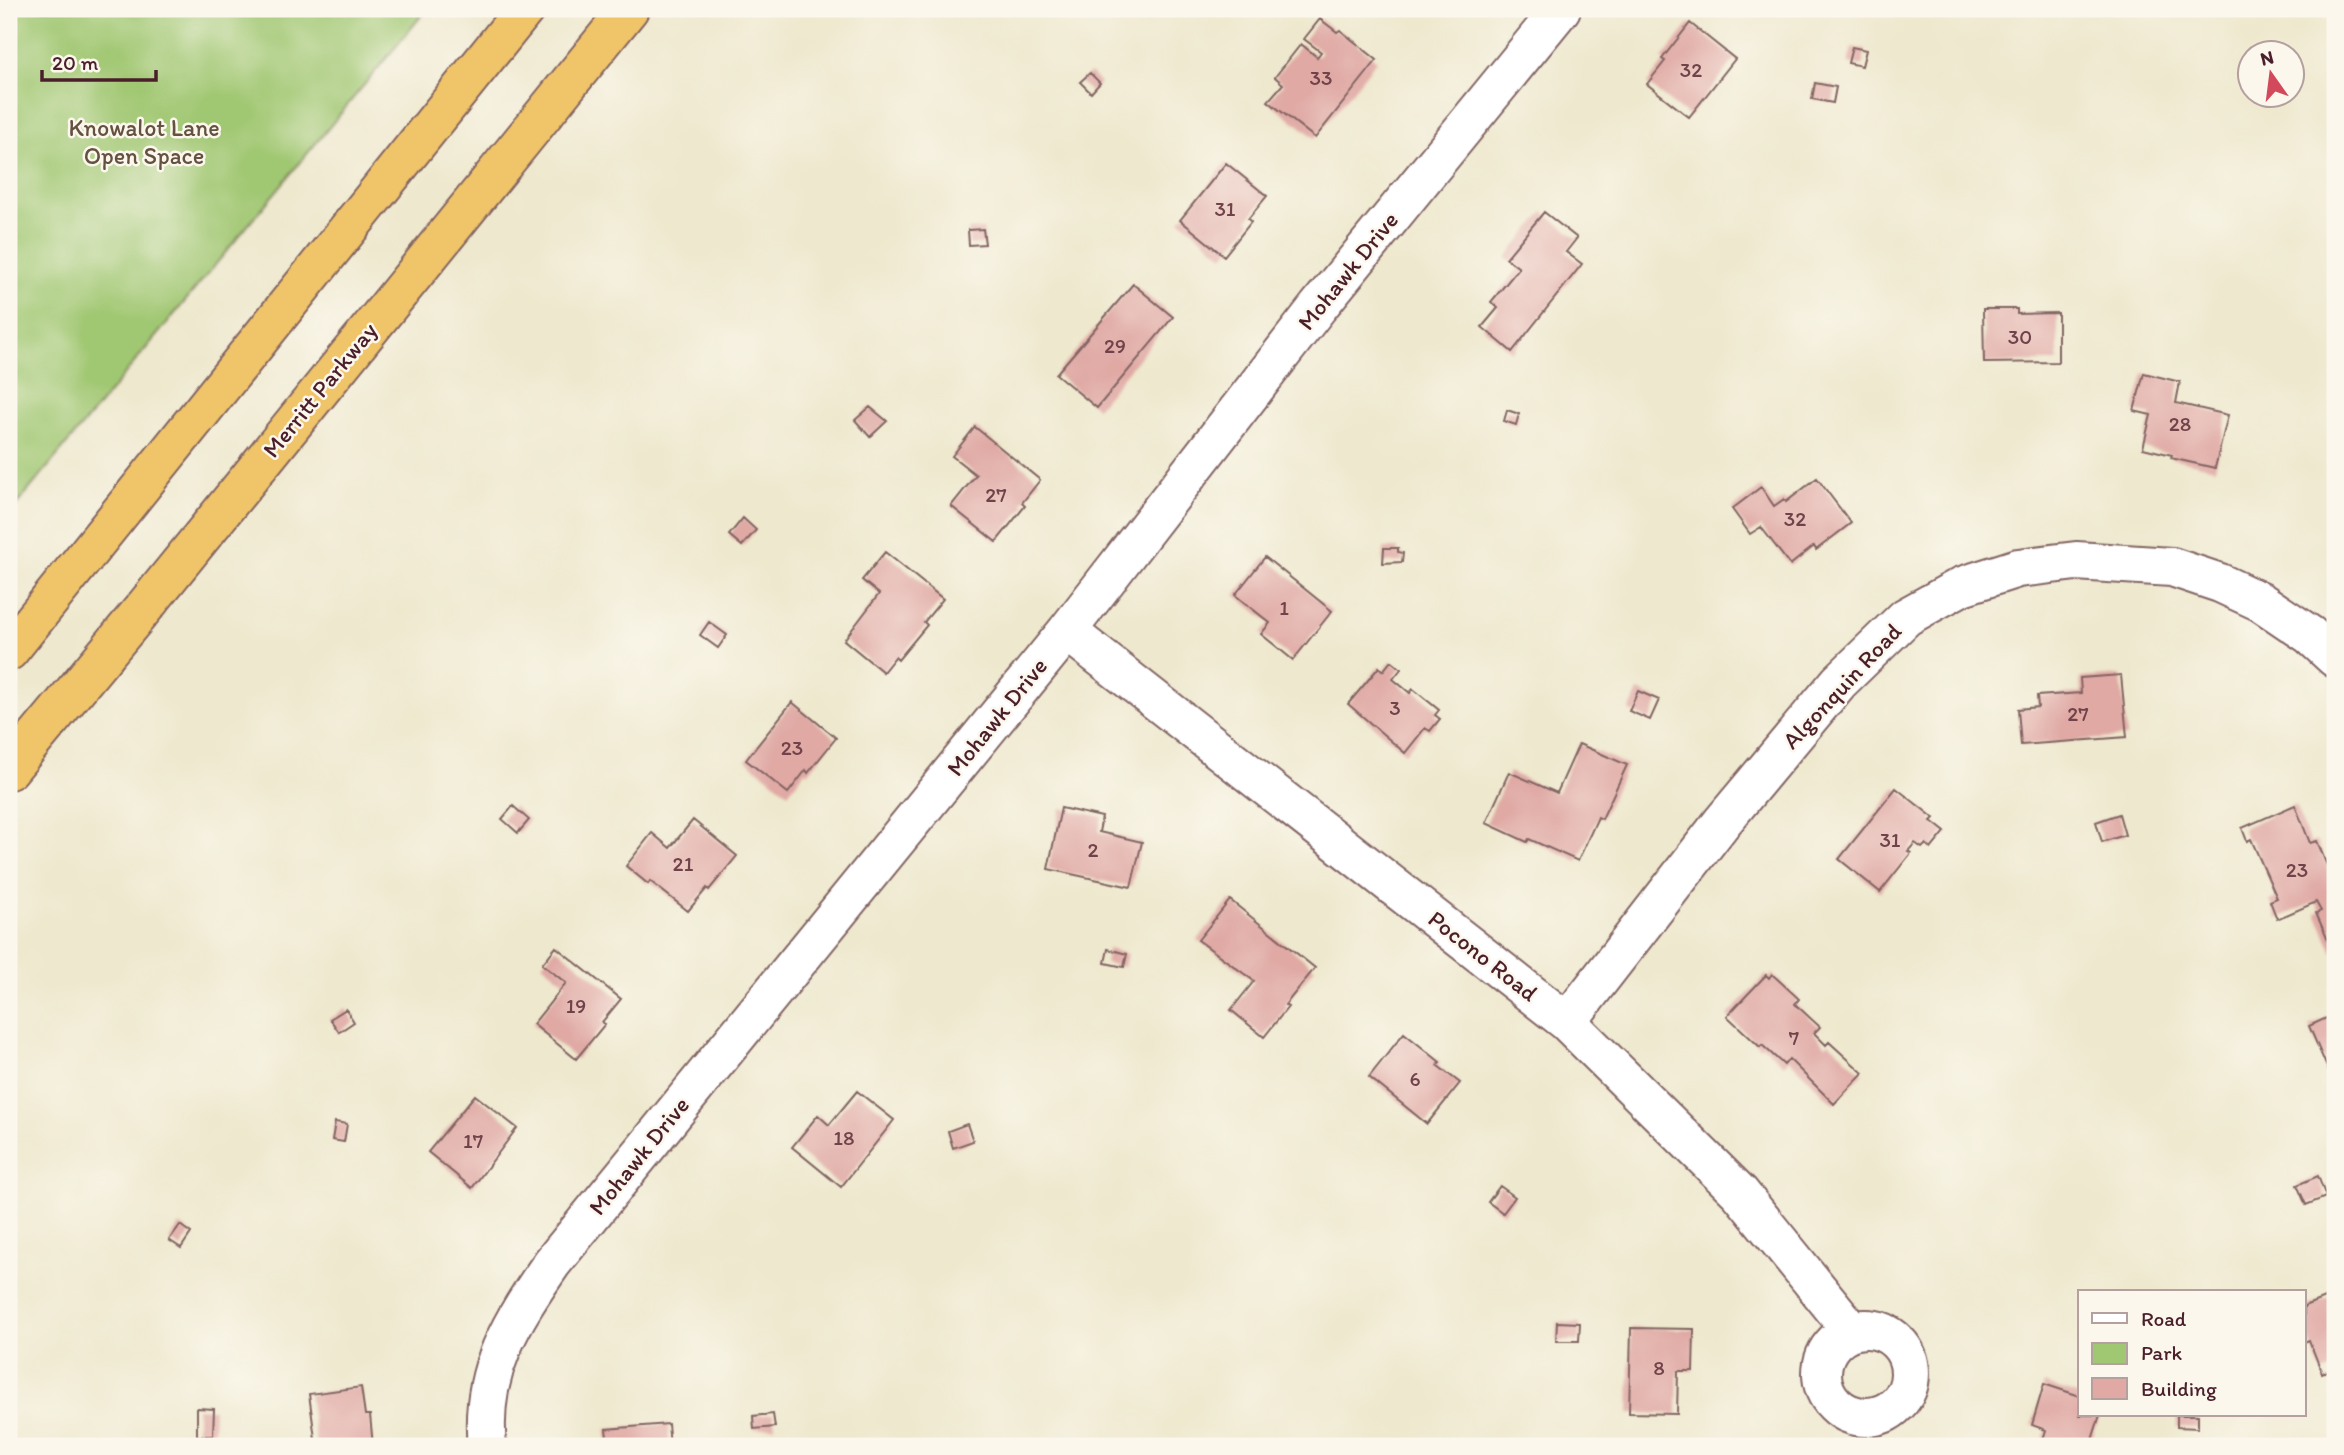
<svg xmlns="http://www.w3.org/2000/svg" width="2344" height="1455" font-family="Itim,sans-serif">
  <rect width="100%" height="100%" fill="#fbf7ec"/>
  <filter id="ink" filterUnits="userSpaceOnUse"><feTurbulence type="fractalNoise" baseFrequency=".0143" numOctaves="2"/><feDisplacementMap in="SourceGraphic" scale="14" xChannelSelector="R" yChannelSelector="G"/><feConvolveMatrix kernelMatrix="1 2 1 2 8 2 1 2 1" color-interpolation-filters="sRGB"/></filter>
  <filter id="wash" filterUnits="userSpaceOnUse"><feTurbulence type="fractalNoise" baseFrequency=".00686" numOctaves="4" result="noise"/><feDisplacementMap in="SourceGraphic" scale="28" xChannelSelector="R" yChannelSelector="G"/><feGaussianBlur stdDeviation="1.57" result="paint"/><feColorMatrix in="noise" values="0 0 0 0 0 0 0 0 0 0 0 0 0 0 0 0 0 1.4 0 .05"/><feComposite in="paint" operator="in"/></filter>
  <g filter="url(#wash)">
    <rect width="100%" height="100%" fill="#eee8ce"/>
    <path fill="#a0c772" stroke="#75734e" stroke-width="2" d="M9,9h418l-418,505z"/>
    <g id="blocks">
      <path fill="#e0a9a4" d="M1320,19l17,13 3,-2 37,30 -62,78 -47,-37 15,-17 -8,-7 26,-33 16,13 4,-5 -17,-13z
        M1690,23l45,36 -46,58 -42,-33 18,-23 -3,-2z
        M1852,47l14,3 -4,16 -14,-3z
        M1090,73l10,10 -9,10 -11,-11z
        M1815,83l21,4 -3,16 -21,-4z
        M1226,163l41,33 -19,23 3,3 -27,34 -44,-36z
        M1544,212l33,26 -11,14 16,12 -70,88 -30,-25 16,-19 -7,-6 28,-34 -13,-10z
        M983,229l2,15 -16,1 -1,-15z
        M1133,284l40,33 -76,91 -41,-34z
        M1983,309h34v5l41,-1v49l-74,1z
        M2144,373l36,9 -4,21 52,12 -13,53 -44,-10 1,-3 -29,-7 8,-33 -17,-4z
        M870,407l17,14 -17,16 -15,-17z
        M1507,410l12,4 -3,11 -12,-4z
        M975,427l65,53 -18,23 3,3 -29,36 -45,-36 25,-31 -24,-19z
        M1817,478l34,45 -35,27 -2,-4 -24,19 -29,-38 -11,7 -18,-25 29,-22 13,19 10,-7 2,3z
        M743,518l13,12 -14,16 -13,-11z
        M1384,548h14v4l5,1 -1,9 -19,1z
        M885,552l58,47 -19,23 3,3 -29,35 -3,-3 -12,15 -39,-32 35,-46 -17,-14z
        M1265,557l67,54 -39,49 -32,-26 9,-11 -35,-28z
        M709,622l18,13 -9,13 -18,-13z
        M1391,661l10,8 -8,10 17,14 3,-4 26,21 -4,5 5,4 -10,12 -5,-3 -20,25 -57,-49 31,-37 4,4z
        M2121,675l6,62 -106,8 -3,-36 20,-2 -1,-11 44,-3 -1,-15z
        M1638,691l21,9 -9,20 -21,-9z
        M792,702l44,36 -28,35 -2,-3 -18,23 -42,-33z
        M1579,744l48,21 -25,54 -4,-2 -20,44 -49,-22 -2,3 -41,-19 23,-51 48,21z
        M1896,788l38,30 -3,3 14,11 -14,17 -5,-5 -4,4 -7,-5 -7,8 3,2 -31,39 -41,-33z
        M2295,805l15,38 7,-2 18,44v9l-6,2 6,15v40l-2,1 -17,-39 5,-2 -5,-9 -39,17 -7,-18 7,-3 -26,-59 -4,2 -5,-13z
        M513,806l16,14 -11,13 -16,-14z
        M1061,808l41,9 -3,15 43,10 -11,45 -83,-18z
        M2119,814l6,21 -23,7 -6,-20z
        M693,820l44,36 -28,34 -2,-2 -19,23 -38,-30 -2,3 -22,-18 26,-33 18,15z
        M1230,900l85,68 -30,37 3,2 -24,30 -33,-27 23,-29 -56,-41z
        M556,947l65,52 -19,23 3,2 -29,35 -43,-35 33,-41 -24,-19z
        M1108,949l19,5 -3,13 -19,-4z
        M1772,974l27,25 -4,5 25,23 -6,6 12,12 3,-3 34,31 -29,31 -45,-45 -5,6 -22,-20 -2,2 -33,-31 39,-41 3,3z
        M346,1009l8,13 -15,10 -9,-13z
        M2335,1014v56l-6,2 -20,-46z
        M1404,1033l36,29 -2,4 22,17 -33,41 -58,-47z
        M857,1091l37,29 -53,67 -49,-40 26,-32 11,10z
        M475,1095l42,33 -45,60 -44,-36z
        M335,1122l12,2 -3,18 -12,-2z
        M967,1124l6,17 -20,7 -5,-17z
        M2318,1176l8,21 -20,8 -9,-20z
        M1500,1186l15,11 -12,16 -15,-11z
        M180,1225l11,8 -10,15 -12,-8z
        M2335,1294v74l-13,5 -13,-33 -5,2v-36z
        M1557,1322l23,1 -1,18h-23z
        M1631,1328l63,1 -1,42h-15l-1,43 -48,-1z
        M2044,1384l36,12v19h20l-10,31h-49l5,-16 -14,-5z
        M361,1387l4,28h5l3,31h-57l-7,-52z
        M197,1408l17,1 -1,27h-16z
        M773,1414l2,13 -21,2 -1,-13z
        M2177,1415h21v13l-21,-1z
        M668,1424l2,22h-62l-2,-17z"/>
    </g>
  </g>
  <g filter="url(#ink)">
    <use href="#blocks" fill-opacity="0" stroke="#836564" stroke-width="2"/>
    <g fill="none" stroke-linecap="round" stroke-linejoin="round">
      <defs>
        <path id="minor" d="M1067,631l500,391 173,171 112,138
          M1567,1022l156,-201 116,-139 67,-65 56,-31 56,-18 58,-7 96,6 48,16 41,19 49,33 25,23
          M1822 1373a44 44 0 1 1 88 0a44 44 0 1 1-88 0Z
          M487,1446c-8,-75 25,-125 65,-183l515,-632 251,-324 243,-298"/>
        <path id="motorway" d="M9,651l516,-642
          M9,770l138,-166 482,-595"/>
      </defs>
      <use href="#minor" stroke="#836564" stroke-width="42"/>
      <use href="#motorway" stroke="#836564" stroke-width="42"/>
      <use href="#minor" stroke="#fff" stroke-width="38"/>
      <use href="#motorway" stroke="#f0c469" stroke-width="38"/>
    </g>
  </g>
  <g text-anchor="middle" stroke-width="5" stroke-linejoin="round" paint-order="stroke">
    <g font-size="21" fill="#704249">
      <text x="1691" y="77">32</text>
      <text x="1321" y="85">33</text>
      <text x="1225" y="216">31</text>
      <text x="2020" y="344">30</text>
      <text x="1115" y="353">29</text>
      <text x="2180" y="431">28</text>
      <text x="996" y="502">27</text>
      <text x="1795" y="526">32</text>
      <text x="1284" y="615">1</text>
      <text x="1395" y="715">3</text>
      <text x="2078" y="721">27</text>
      <text x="792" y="755">23</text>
      <text x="1890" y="847">31</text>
      <text x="1093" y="857">2</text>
      <text x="683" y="871">21</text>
      <text x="2297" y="877">23</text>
      <text x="576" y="1013">19</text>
      <text x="1794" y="1045">7</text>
      <text x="1415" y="1086">6</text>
      <text x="844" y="1145">18</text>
      <text x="473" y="1148">17</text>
      <text x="1659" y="1375">8</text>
    </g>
    <g font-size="24" fill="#645140" stroke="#fbf7ec">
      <text x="144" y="136">Knowalot Lane<tspan x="144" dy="28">Open Space</tspan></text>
    </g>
    <g font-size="24" fill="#4a1f2b" stroke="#fbf7ec">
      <text transform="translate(1348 271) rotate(-51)" y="8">Mohawk Drive</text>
      <text transform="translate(320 390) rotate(-51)" y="8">Merritt Parkway</text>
      <text transform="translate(1842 686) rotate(-47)" y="8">Algonquin Road</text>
      <text transform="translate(997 717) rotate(-51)" y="8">Mohawk Drive</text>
      <text transform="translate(1483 956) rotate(38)" y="8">Pocono Road</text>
      <text transform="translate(639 1156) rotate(-51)" y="8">Mohawk Drive</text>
    </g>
  </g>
  <rect width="2344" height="1455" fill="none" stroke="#fbf7ec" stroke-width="35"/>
  <rect x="2078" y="1290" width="228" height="126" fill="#fbf7ec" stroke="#b4a19f" stroke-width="2"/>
  <rect x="2092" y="1313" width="35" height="10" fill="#ffffff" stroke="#b4a19f" stroke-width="2"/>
  <text x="2141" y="1326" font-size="21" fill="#4a1f2b">Road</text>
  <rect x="2092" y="1343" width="35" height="21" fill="#a0c772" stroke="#b4a19f" stroke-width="2"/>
  <text x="2141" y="1360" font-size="21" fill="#4a1f2b">Park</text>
  <rect x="2092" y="1378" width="35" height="21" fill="#e0a9a4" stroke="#b4a19f" stroke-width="2"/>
  <text x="2141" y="1396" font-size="21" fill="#4a1f2b">Building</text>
  <g transform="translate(2271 74) rotate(346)"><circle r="33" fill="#fbf7ec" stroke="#b4a19f" stroke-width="2"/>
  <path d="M0-5L12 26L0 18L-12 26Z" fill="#d1495b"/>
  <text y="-10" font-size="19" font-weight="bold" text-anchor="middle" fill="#4a1f2b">N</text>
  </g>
  <path d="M42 70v10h114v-10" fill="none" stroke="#4a1f2b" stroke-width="3.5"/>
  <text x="52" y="70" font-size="21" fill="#4a1f2b" stroke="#fbf7ec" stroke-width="5" paint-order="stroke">20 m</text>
</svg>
